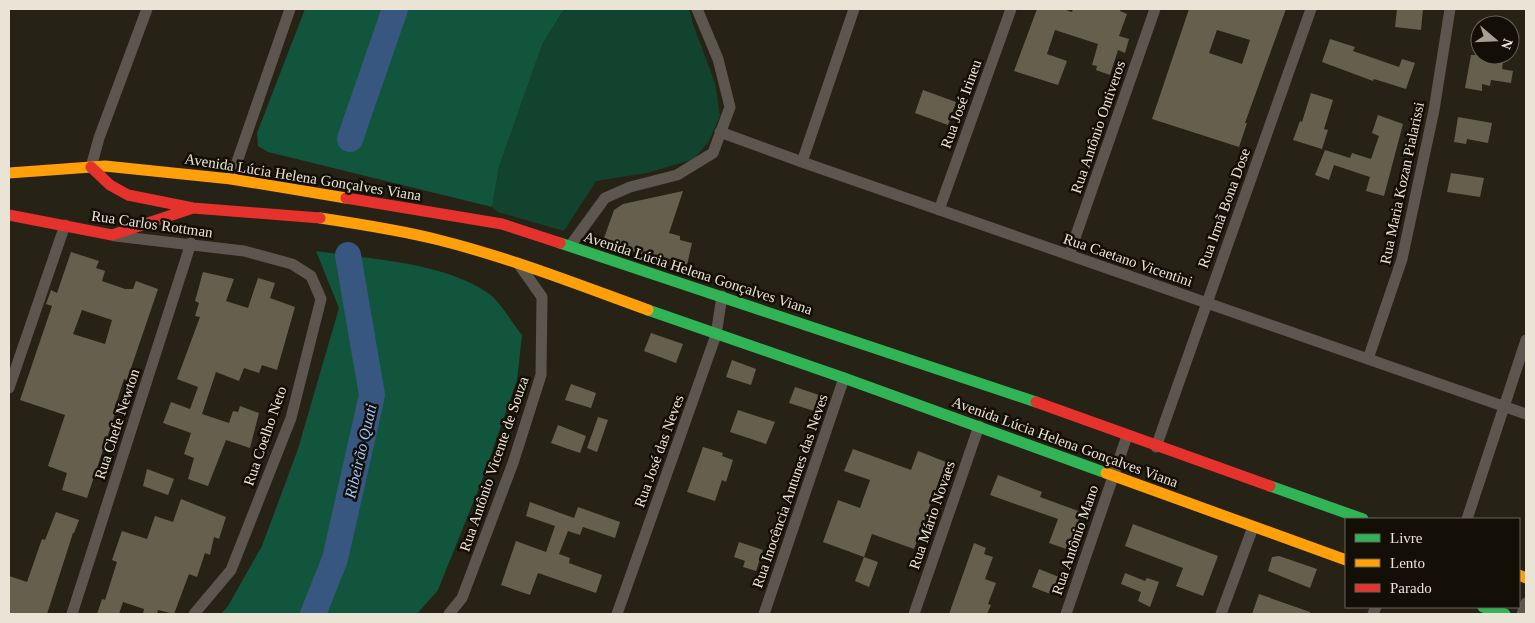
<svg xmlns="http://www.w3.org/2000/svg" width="1535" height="623" font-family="Georgia,serif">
  <rect width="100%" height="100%" fill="#272216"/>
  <path fill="#11432e" d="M567,9h122l4,15 22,59 5,33 -11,25 -15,18 -47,14 -51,8 -32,50 -66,-19 -6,-5 7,-40 43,-122 20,-33z"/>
  <path fill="#11553c" d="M305,9h262l-5,3 -20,33 -43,122 -7,40 -224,-55 -10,-6 -1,-13z
    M316,251c53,8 127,11 172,42 11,7 25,31 34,42l-5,45 -36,103 -43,107 -21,24h-196l7,-8 34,-60 36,-97 41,-141z"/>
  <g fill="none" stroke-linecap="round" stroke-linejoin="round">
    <path stroke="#385780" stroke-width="26" d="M350,139l45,-130
      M313,614l22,-55 37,-164 -24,-140"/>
  </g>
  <path fill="#675f4e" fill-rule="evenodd" d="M1037,9h26l9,3 1,-3h47v2l7,3 -8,22 10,3 -4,14 -7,-3 -8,25 -14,-5 1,-4 -5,-1 6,-21 -43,-14 -8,24 20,7 -9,24 -44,-14z
    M1189,9h97l-41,114h2l-8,24 -87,-28zM1217,30l33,10 -8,24 -33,-11z
    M1397,9h26l-2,21 -26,-3z
    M1330,39l25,8 -2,4 46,16 3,-8 13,4 -9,26 -32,-10 -1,2 -51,-19z
    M1471,55h33l-2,14 11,2 -2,12 -20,-3 -1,6 -8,-2v7l-17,-3z
    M923,90l33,12 -8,23 -33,-12z
    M1311,93l22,7 -9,29 4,1 -6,19 -29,-9 7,-19 2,1z
    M1378,115l25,9 -19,72 -18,-5 4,-14 -36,-12 -5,15 -14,-5 10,-25 25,8 2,-5 19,6 8,-23 -7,-3z
    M1458,117l34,6 -4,20 -21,-4 -1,5 -12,-2z
    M1451,173l33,5 -4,19 -33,-5z
    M683,191l-14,42 11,3v4l12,3 -5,22 -27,-9 -2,4 -55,-19 11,-31 9,-6z
    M71,252l28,9 -3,7 9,3 -3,10 23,8h8l3,-8 22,8 -31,91 -3,-1 -10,31 2,1 -29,87 -25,-8 5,-17 -19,-7 17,-51 -45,-15 32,-94 -6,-2 5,-14 6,3zM82,310l30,10 -7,24 -32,-10z
    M203,272l31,7 -8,22 22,7 10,-30 17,5 -5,15 25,9 -18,63 -15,-5 -3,8 -15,-5 -5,13 -23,-9 -14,42 27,9 4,-12 5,1 2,-6 19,7 -9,35 -24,-8 -18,46 -20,-7 6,-21 -10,-4 7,-21 -28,-10 8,-21 19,7 8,-22 -21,-8 23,-62 -5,-1 4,-13 -4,-2z
    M651,333l32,11 -7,19 -32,-12z
    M732,360l24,9 -5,16 -25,-8z
    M571,384l25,9 -5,15 -26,-8z
    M795,387l24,8 -5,16 -25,-8z
    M738,410l37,12 -9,22 -36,-12z
    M598,417l10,3 -11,32 -10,-4z
    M558,425l28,11 -6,17 -29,-10z
    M703,447l20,6 -1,3 11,4 -7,22 -4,-2 -7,21 -28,-9z
    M853,449l58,21 7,-19 28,11 -32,87 -42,-15 -8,23 -41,-15 15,-42 22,8 10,-28 -26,-9z
    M147,469l27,10 -6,16 -25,-9z
    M998,475l44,17 -2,5 41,15 -12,38 -20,-7 9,-24 -68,-24z
    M181,499l45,18 -7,22 -5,-2 -4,18 -5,-2 -8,24 -8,-3 -15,40 -16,-4 -1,4h-14l1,-5 -21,-7 -4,12h-22l5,-15 3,1 12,-38 -5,-2 10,-29 25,8 8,-23 18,6z
    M530,502l44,16 4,-11 42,15 -5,16 -32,-11 -3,8 -12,-4 -9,23 11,4 -1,5 33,12 -6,18 -58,-20 -8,22 -29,-10 15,-44 30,11 9,-26 -29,-10z
    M56,512l23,8 -5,13h-1l-26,81h-38v-38l18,6 15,-43 3,1z
    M1133,524l85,32 -15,40 -27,-10 7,-18 -58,-22z
    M739,542l24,8 -7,21 -13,-4 2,-6 -11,-4z
    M974,543l12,5 -2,6 9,3 -8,22 11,4 -8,21 3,1 -4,9h-38z
    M1279,556l38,13 -7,19 -42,-17 4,-14z
    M864,557l14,5 -9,25 -14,-6z
    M1039,569l20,8 -6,18 -21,-8z
    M1125,573l20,8 2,-3 12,4 -9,25 -12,-6 3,-9 -20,-8z
    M1259,594l51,18v2h-58z"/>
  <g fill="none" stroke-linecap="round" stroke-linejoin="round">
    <path stroke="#5d564f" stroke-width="11" d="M720,132l82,30 724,252
      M802,162l52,-153
      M91,167l8,-29 48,-129
      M231,179l59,-170
      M939,210l72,-201
      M115,236l129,15 48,13 19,12 10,23 -30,119 -60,152 -37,44
      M570,246l35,-48 25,-11 47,-12 36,-22 17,-46 -12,-48 -21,-50
      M1069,255l86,-246
      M1368,359l34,-100 32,-149 16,-101
      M9,388l56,-163
      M1156,447l155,-438
      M1467,519l59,-179
      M72,614l119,-371
      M449,614l13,-16 51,-135 28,-88 1,-78 -24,-34
      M617,614l99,-279 6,-39
      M764,614l80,-236
      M914,614l65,-188
      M1066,614l61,-178
      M1221,614l32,-87
      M1373,614l3,-7
      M1522,614l4,-11"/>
    <path stroke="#30b455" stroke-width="11" d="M560,243l476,159
      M648,310l196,68 262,95
      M1270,486l93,33
      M1483,607l22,7"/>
    <path stroke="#ff9f0a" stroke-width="11" d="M9,173l96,-7 126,13 115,19
      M320,218c40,6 80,12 119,22 72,18 140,45 209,70
      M1106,473l240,87
      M1519,575l7,3"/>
    <path stroke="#e5322d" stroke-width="11" d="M91,167l19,18 18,10 65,13 127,10
      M346,198l156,26 58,19
      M9,215l103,20 81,-27
      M1036,402l234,84"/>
  </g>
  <g text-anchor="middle" stroke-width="5" stroke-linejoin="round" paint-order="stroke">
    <g font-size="15" fill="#eae4d6" stroke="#130e06">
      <text transform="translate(961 104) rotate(-70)" y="5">Rua José Irineu</text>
      <text transform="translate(1098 127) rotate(-71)" y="5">Rua Antônio Ontiveros</text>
      <text transform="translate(303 177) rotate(9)" y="5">Avenida Lúcia Helena Gonçalves Viana</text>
      <text transform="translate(1402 183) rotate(-78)" y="5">Rua Maria Kozan Pialarissi</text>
      <text transform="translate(1224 208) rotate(-70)" y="5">Rua Irmã Bona Dose</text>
      <text transform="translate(152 224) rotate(8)" y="5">Rua Carlos Rottman</text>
      <text transform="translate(1128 260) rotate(19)" y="5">Rua Caetano Vicentini</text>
      <text transform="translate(698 273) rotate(18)" y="5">Avenida Lúcia Helena Gonçalves Viana</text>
      <text transform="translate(117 424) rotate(-72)" y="5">Rua Chefe Newton</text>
      <text transform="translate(265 436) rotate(-71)" y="5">Rua Coelho Neto</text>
      <text transform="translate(1065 442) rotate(20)" y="5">Avenida Lúcia Helena Gonçalves Viana</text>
      <text transform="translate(659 451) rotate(-70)" y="5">Rua José das Neves</text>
      <text transform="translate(494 464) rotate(-71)" y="5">Rua Antônio Vicente de Souza</text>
      <text transform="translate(790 491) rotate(-71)" y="5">Rua Inocência Antunes das Neves</text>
      <text transform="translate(932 515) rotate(-71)" y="5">Rua Mário Novaes</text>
      <text transform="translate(1075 540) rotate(-71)" y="5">Rua Antônio Mano</text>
    </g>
    <g font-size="16" font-style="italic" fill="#9ac4fd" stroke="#130e06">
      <text transform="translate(360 451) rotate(-77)" y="6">Ribeirão Quati</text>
    </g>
  </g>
  <rect width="1535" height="623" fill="none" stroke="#eae4d6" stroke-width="20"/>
  <rect x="1345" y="518" width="175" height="90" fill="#130e06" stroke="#696459"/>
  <rect x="1355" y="534" width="25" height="8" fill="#30b455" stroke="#696459"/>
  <text x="1390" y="543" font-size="15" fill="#eae4d6">Livre</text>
  <rect x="1355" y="559" width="25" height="8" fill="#ff9f0a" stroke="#696459"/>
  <text x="1390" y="568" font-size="15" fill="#eae4d6">Lento</text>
  <rect x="1355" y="584" width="25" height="8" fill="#e5322d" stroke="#696459"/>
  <text x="1390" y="593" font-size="15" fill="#eae4d6">Parado</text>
  <g transform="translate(1495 40) rotate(109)"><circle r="24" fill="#130e06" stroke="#696459"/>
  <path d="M0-4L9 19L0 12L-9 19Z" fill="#a6a093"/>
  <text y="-8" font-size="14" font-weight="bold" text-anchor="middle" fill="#eae4d6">N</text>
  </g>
</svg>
